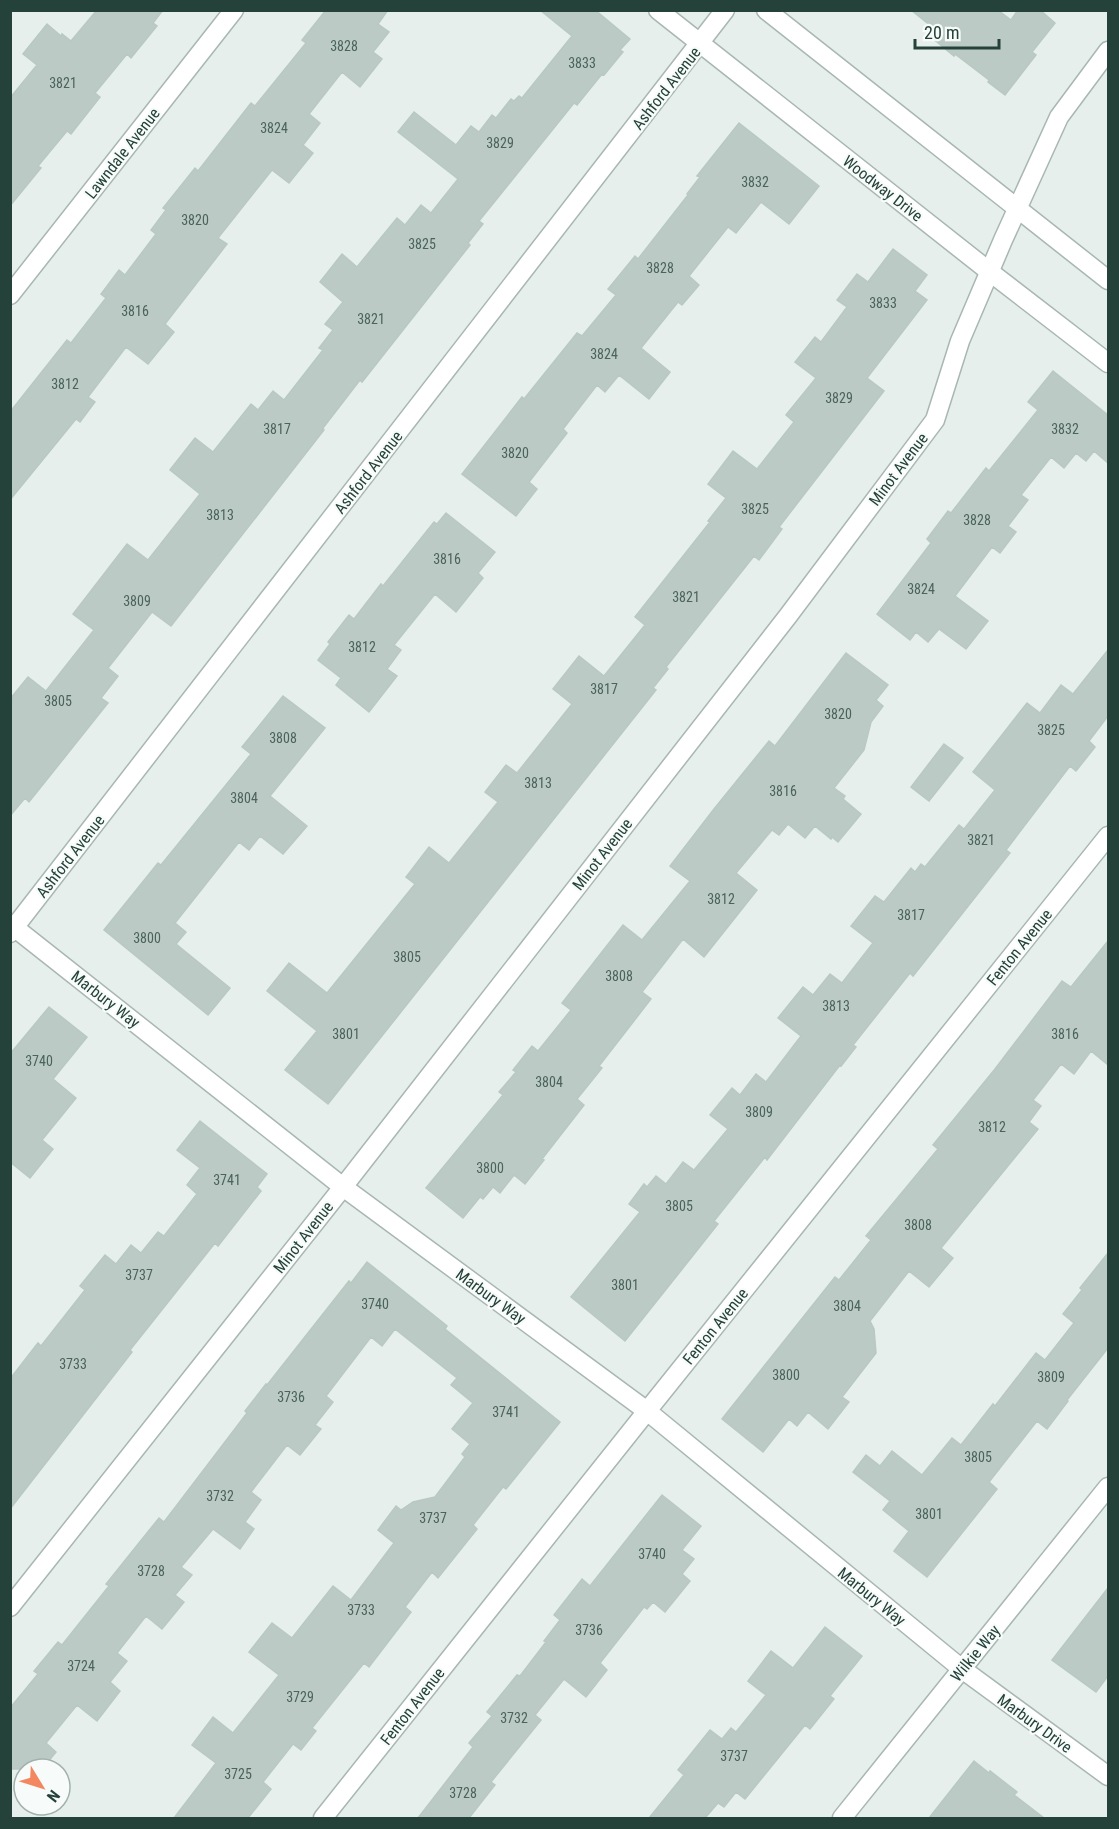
<svg xmlns="http://www.w3.org/2000/svg" width="1119" height="1829" font-family="'Roboto Condensed',sans-serif">
  <rect width="100%" height="100%" fill="#e6efeb"/>
  <path fill="#bbcac4" stroke="#b8c9c2" stroke-width="1.5" d="M97,10h66l-10,13 4,3 -26,32 -4,-4 -32,39 5,4 -29,37 -4,-3 -29,35 3,2 -31,38v-108l27,-33 -14,-11 24,-30 14,12 1,-2 9,7z
    M326,10h62l-10,14 11,8 -16,20 9,7 -22,28 -18,-15 -33,42 11,9 -17,22 10,8 -24,30 -17,-13 -54,68 9,6 -62,80 9,8 -26,32 -22,-17 -38,50 7,5 -15,20 -4,-3 -66,81v-88l57,-72 4,3 35,-45 -5,-4 18,-24 6,5 31,-41 -5,-4 15,-20 -3,-2 32,-40 3,3 53,-68 4,3 51,-63 -4,-3z
    M540,10h55l35,29 -10,11 3,2 -19,23 -2,-1 -25,31 -3,-2 -95,118 4,3 -15,19 2,2 -108,137 -2,-2 -37,48 1,2 -153,196 -19,-14 -44,56 10,8 -17,22 7,5 -79,99 -4,-4 -15,18v-117l18,-22 18,14 48,-61 -21,-16 54,-70 21,16 52,-66 -30,-24 25,-32 18,14 38,-48 7,6 15,-19 11,9 39,-50 -4,-2 14,-18 -8,-6 18,-22 -23,-20 22,-28 15,13 40,-49 8,7 16,-20 10,8 27,-34 -60,-47 16,-20 42,33 15,-19 8,6 13,-17 4,3 15,-19 3,2 5,-5 3,2 50,-62z
    M911,10l88,1 12,9 7,-10h22l15,13 -23,29 4,3 -31,40 -17,-13 1,-2 -34,-26 -1,2 -18,-15 5,-7z
    M739,123l80,63 -30,38 -28,-22 -25,31 -8,-6 -39,49 10,9 -17,20 -4,-3 -37,46 29,24 -21,27 -30,-24 -14,17 -8,-7 -34,44 4,4 -38,49 8,7 -21,27 -54,-42 60,-77 2,2 53,-66 5,3 34,-41 -8,-6 27,-33 3,3 50,-64 -1,-1 13,-17 -3,-1z
    M893,249l34,26 -12,16 12,9 -60,78 17,13 -105,136 3,2 -23,31 -5,-4 -88,111 2,2 -15,19 3,2 -328,414 -43,-34 32,-39 -50,-40 22,-28 38,30 88,-109 -9,-7 23,-30 20,16 49,-61 -13,-10 21,-27 11,8 55,-69 -19,-15 26,-33 25,20 41,-51 -10,-8 75,-95 -2,-1 18,-23 -18,-14 25,-33 24,18 37,-47 -8,-7 30,-37 -21,-16 20,-25 6,5 26,-35 -10,-7 20,-26 11,8z
    M1053,371l55,44v48l-14,-12 -8,10 -10,-8 -12,15 -13,-11 -30,38 7,5 -20,26 8,6 -16,21 -8,-6 -37,49 33,25 -22,28 -27,-20 -11,13 -12,-10 -6,8 -33,-26 54,-71 -4,-4 21,-28 3,2 35,-45 3,3 49,-61 -10,-8z
    M446,513l49,39 -17,21 5,5 -27,34 -21,-18 -41,51 7,5 -14,19 10,7 -28,36 -33,-27 5,-7 -23,-18 12,-16 -2,-2 21,-27 5,4 27,-35 2,2 51,-64 3,2z
    M1108,650v66l-19,25 6,6 -19,24 -6,-5 -64,84 4,3 -97,123 -3,-3 -57,72 3,2 -15,19 -1,-1 -73,95 -2,-3 -51,64 4,3 -93,117 -54,-44 69,-85 -11,-8 15,-20 3,3 9,-11 10,8 17,-22 11,8 34,-41 -18,-14 22,-27 8,7 16,-21 10,8 35,-46 -23,-18 25,-31 10,8 17,-21 12,9 31,-40 -22,-17 24,-30 9,6 27,-34 4,4 6,-8 4,3 34,-42 5,4 31,-39 -22,-18 54,-69 13,10 21,-28 12,9z
    M846,653l42,32 -12,15 7,6 -12,16 -7,28 -30,38 11,8 -2,3 18,15 -23,28 -6,-5 -1,2 -16,-13 -10,12 -17,-14 -9,11 -7,-5 -36,43 21,17 -53,67 -21,-18 -41,53 9,7 -52,67 3,2 -25,31 7,6 -42,54 2,1 -19,24 -11,-9 -14,18 -7,-6 -10,12 -3,-2 -17,21 -37,-30 77,-93 -4,-3 17,-20 -3,-2 19,-24 6,5 33,-41 -9,-7 61,-78 19,15 48,-59 -20,-15 44,-57 55,-68 6,5z
    M283,696l42,32 -55,68 37,30 -24,28 -23,-18 -11,14 -10,-8 -64,81 11,9 -10,12 54,44 -22,27 -104,-85 54,-67 3,2 90,-111 -9,-7z
    M944,744l19,14 -34,43 -18,-14z
    M1108,941v124l-17,-14 -17,23 -13,-10 -28,36 8,6 -12,16 9,7 -97,119 12,10 -24,29 -20,-16 -39,50 4,8 2,24 -34,44 7,5 -21,27 -20,-17 -11,14 -8,-7 -26,33 -41,-33 113,-142 4,3 32,-40 -5,-4 72,-87 -5,-4 62,-76 67,-88 9,6z
    M49,1007l38,30 -34,42 23,19 -34,42 11,9 -23,29 -20,-16v-108z
    M200,1121l67,53 -10,13 4,4 -43,55 -3,-3 -85,107 2,2 -122,157v-130l28,-36 3,3 44,-56 -5,-4 25,-31 11,9 15,-19 10,8 17,-21 6,4 33,-42 -10,-9 13,-17 -23,-18z
    M1108,1253v95l-41,52 1,1 -21,28 -10,-8 -48,61 8,7 -70,88 -33,-26 15,-20 -26,-21 7,-9 -37,-29 13,-17 14,11 12,-15 30,24 30,-37 9,7 32,-41 2,2 41,-53 9,7 29,-37 -11,-9 19,-24 -2,-2z
    M367,1262l80,64 -2,3 115,93 -54,67 -3,-2 -30,38 4,4 -39,49 -6,-6 -27,35 6,5 -42,55 -5,-4 -52,65 4,3 -15,19 -8,-6 -30,38 8,7 -23,29h-74l42,-55 -24,-18 21,-28 20,16 46,-58 -30,-23 23,-29 20,15 41,-52 18,14 43,-57 -16,-13 18,-24 5,4 12,-8 22,-5 30,-40 -3,-3 8,-10 -18,-15 21,-26 -22,-18 6,-7 -62,-49 -13,17 -11,-9 -45,59 7,6 -18,23 6,4 -21,26 -13,-10 -36,47 10,8 -16,22 9,7 -14,20 -27,-20 -32,38 11,8 -17,20 9,7 -22,27 -16,-13 -29,37 10,8 -17,21 10,9 -23,30 -20,-16 -31,38 10,9 -14,17h-32v-61l28,-34 -4,-3 24,-29 4,3 47,-59 -3,-2 53,-66 5,4 83,-109 -2,-2 21,-27 1,1 82,-104 2,2z
    M662,1495l39,31 -19,24 12,9 -12,15 8,7 -25,31 -12,-10 -6,7 -3,-2 -44,56 7,7 -21,27 -22,-18 -29,36 6,5 -50,62 4,3 -26,33h-51l55,-71 -4,-4 23,-27 -5,-4 30,-37 3,1 26,-34 -2,-1 16,-21 -6,-5 28,-36 8,7z
    M1108,1588v88l-12,16 -44,-32z
    M825,1627l37,29 -32,40 4,3 -24,30 -5,-4 -60,74 -9,-7 -12,15 -6,-4 -13,15h-56l35,-43 -6,-5 32,-40 12,9 9,-11 5,4 30,-37 -18,-14 23,-30 22,17z
    M974,1761l15,12 1,-2 27,21 -3,3 30,23h-115z"/>
  <g fill="none" stroke-linecap="round" stroke-linejoin="round">
    <defs>
      <path id="minor" d="M10,295l224,-285
        M10,924l333,263 304,224 315,258 146,107
        M10,933l715,-923
        M10,1607l333,-420 445,-571 147,-196 25,-79 43,-101 56,-123 49,-66
        M323,1818l324,-407 461,-575
        M842,1818l266,-331"/>
      <path id="tertiary" d="M658,10l332,262 118,91
        M766,10l342,270"/>
    </defs>
    <use href="#minor" stroke="#a8b7b2" stroke-width="21"/>
    <use href="#tertiary" stroke="#a8b7b2" stroke-width="21"/>
    <use href="#minor" stroke="#fff" stroke-width="18"/>
    <use href="#tertiary" stroke="#fff" stroke-width="18"/>
  </g>
  <g text-anchor="middle" stroke-width="4.5" stroke-linejoin="round" paint-order="stroke">
    <g font-size="14" fill="#4a635c">
      <text x="344" y="51">3828</text>
      <text x="582" y="68">3833</text>
      <text x="63" y="88">3821</text>
      <text x="274" y="133">3824</text>
      <text x="500" y="148">3829</text>
      <text x="755" y="187">3832</text>
      <text x="195" y="225">3820</text>
      <text x="422" y="249">3825</text>
      <text x="660" y="273">3828</text>
      <text x="883" y="308">3833</text>
      <text x="135" y="316">3816</text>
      <text x="371" y="324">3821</text>
      <text x="604" y="359">3824</text>
      <text x="65" y="389">3812</text>
      <text x="839" y="403">3829</text>
      <text x="277" y="434">3817</text>
      <text x="1065" y="434">3832</text>
      <text x="515" y="458">3820</text>
      <text x="755" y="514">3825</text>
      <text x="220" y="520">3813</text>
      <text x="977" y="525">3828</text>
      <text x="447" y="564">3816</text>
      <text x="921" y="594">3824</text>
      <text x="686" y="602">3821</text>
      <text x="137" y="606">3809</text>
      <text x="362" y="652">3812</text>
      <text x="604" y="694">3817</text>
      <text x="58" y="706">3805</text>
      <text x="838" y="719">3820</text>
      <text x="1051" y="735">3825</text>
      <text x="283" y="743">3808</text>
      <text x="538" y="788">3813</text>
      <text x="783" y="796">3816</text>
      <text x="244" y="803">3804</text>
      <text x="981" y="845">3821</text>
      <text x="721" y="904">3812</text>
      <text x="911" y="920">3817</text>
      <text x="147" y="943">3800</text>
      <text x="407" y="962">3805</text>
      <text x="619" y="981">3808</text>
      <text x="836" y="1011">3813</text>
      <text x="346" y="1039">3801</text>
      <text x="1065" y="1039">3816</text>
      <text x="39" y="1066">3740</text>
      <text x="549" y="1087">3804</text>
      <text x="759" y="1117">3809</text>
      <text x="992" y="1132">3812</text>
      <text x="490" y="1173">3800</text>
      <text x="227" y="1185">3741</text>
      <text x="679" y="1211">3805</text>
      <text x="918" y="1230">3808</text>
      <text x="139" y="1280">3737</text>
      <text x="625" y="1290">3801</text>
      <text x="375" y="1309">3740</text>
      <text x="847" y="1311">3804</text>
      <text x="73" y="1369">3733</text>
      <text x="786" y="1380">3800</text>
      <text x="1051" y="1382">3809</text>
      <text x="291" y="1402">3736</text>
      <text x="506" y="1417">3741</text>
      <text x="978" y="1462">3805</text>
      <text x="220" y="1501">3732</text>
      <text x="929" y="1519">3801</text>
      <text x="433" y="1523">3737</text>
      <text x="652" y="1559">3740</text>
      <text x="151" y="1576">3728</text>
      <text x="361" y="1615">3733</text>
      <text x="589" y="1635">3736</text>
      <text x="81" y="1671">3724</text>
      <text x="300" y="1702">3729</text>
      <text x="514" y="1723">3732</text>
      <text x="734" y="1761">3737</text>
      <text x="238" y="1779">3725</text>
      <text x="463" y="1798">3728</text>
    </g>
    <g font-size="16" fill="#24413a" stroke="#f7fbf9">
      <text transform="translate(666 88) rotate(-52)" y="6">Ashford Avenue</text>
      <text transform="translate(122 153) rotate(-52)" y="6">Lawndale Avenue</text>
      <text transform="translate(883 188) rotate(38)" y="6">Woodway Drive</text>
      <text transform="translate(898 469) rotate(-53)" y="6">Minot Avenue</text>
      <text transform="translate(368 472) rotate(-52)" y="6">Ashford Avenue</text>
      <text transform="translate(602 854) rotate(-52)" y="6">Minot Avenue</text>
      <text transform="translate(70 856) rotate(-52)" y="6">Ashford Avenue</text>
      <text transform="translate(1019 947) rotate(-51)" y="6">Fenton Avenue</text>
      <text transform="translate(106 999) rotate(38)" y="6">Marbury Way</text>
      <text transform="translate(303 1237) rotate(-52)" y="6">Minot Avenue</text>
      <text transform="translate(491 1296) rotate(36)" y="6">Marbury Way</text>
      <text transform="translate(715 1326) rotate(-51)" y="6">Fenton Avenue</text>
      <text transform="translate(872 1596) rotate(39)" y="6">Marbury Way</text>
      <text transform="translate(975 1653) rotate(-51)" y="6">Wilkie Way</text>
      <text transform="translate(412 1706) rotate(-52)" y="6">Fenton Avenue</text>
      <text transform="translate(1035 1723) rotate(36)" y="6">Marbury Drive</text>
    </g>
  </g>
  <rect width="1119" height="1829" fill="none" stroke="#24413a" stroke-width="24"/>
  <g transform="translate(42 1787) rotate(128)"><circle r="28" fill="#f7fbf9" stroke="#a3b1ad" stroke-width="1.5"/>
  <path d="M0-4.5L10 22L0 15L-10 22Z" fill="#f38860"/>
  <text y="-9" font-size="16" font-weight="bold" text-anchor="middle" fill="#24413a">N</text>
  </g>
  <path d="M915 39v9h84v-9" fill="none" stroke="#24413a" stroke-width="3"/>
  <text x="924" y="39" font-size="18" fill="#24413a" stroke="#f7fbf9" stroke-width="4.5" paint-order="stroke">20 m</text>
</svg>
